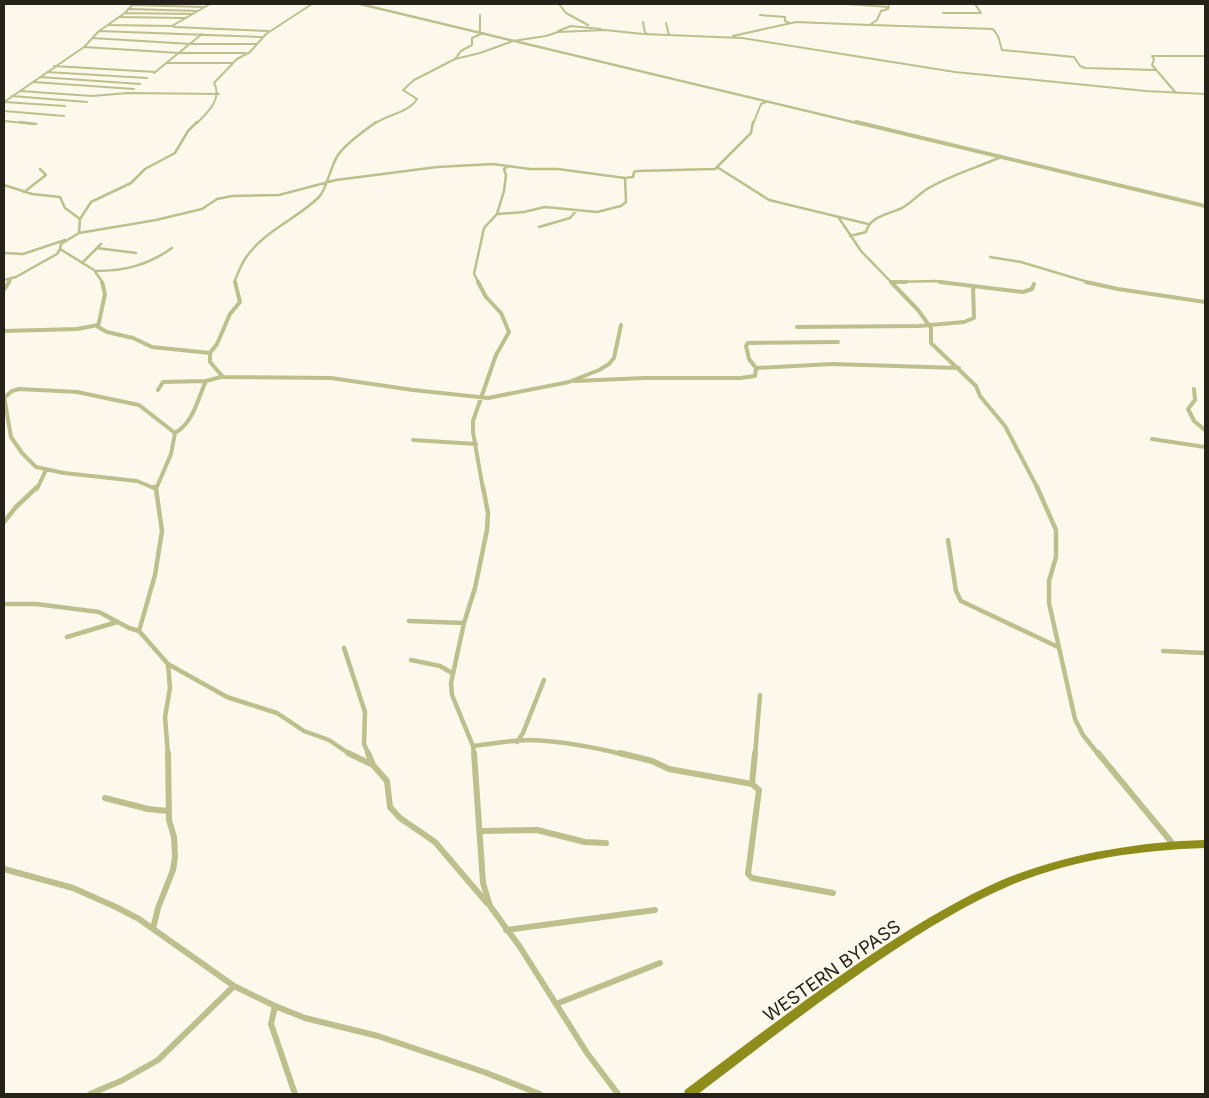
<svg xmlns="http://www.w3.org/2000/svg" width="1209" height="1098" font-family="Inter,sans-serif">
  <rect width="100%" height="100%" fill="#fdf8ec"/>
  <g fill="none" stroke-linecap="round" stroke-linejoin="round">
    <path stroke="#bebf8d" stroke-width="2" d="M559,4l7,9 22,12
      M847,4l42,3
      M132,5l72,2
      M128,9l70,2
      M125,13l67,1
      M943,13h38l-6,-9
      M760,15l25,2v4l5,2
      M120,17l65,1
      M643,22l2,11 3,1
      M666,23l3,12
      M108,25l64,1 38,-22
      M872,25l121,4 5,7 4,14 72,7 6,9 5,2 71,2
      M174,27l94,4
      M99,31l162,6
      M558,31l13,-5 30,3
      M478,32l2,-1v-16
      M733,36l63,-14 74,3 7,-5 4,-9 7,-2 1,-5
      M92,38l99,6h65
      M84,47l95,6h66
      M455,59l6,-8 11,-6v-7l11,-5
      M166,63h67
      M54,66l101,6
      M47,72l100,6
      M154,73l48,-39
      M40,77l100,7
      M33,82l101,7
      M20,91l72,5 36,-3 91,1
      M1176,93l-24,-28 2,-6 -2,-3h53
      M12,96l75,6
      M4,102l80,-55 15,-16 26,-18 8,-9
      M4,102l61,4
      M4,111l60,5
      M4,121l29,3
      M196,124c11,-11 27,-25 18,-41l23,-24 13,-7 16,-18 46,-30
      M374,124c12,-9 36,-12 43,-25l-14,-9 11,-10 41,-21 25,-6 33,-12 33,-5 12,-4 47,-2 38,4 99,4 213,34 191,19 59,3
      M753,124l8,-20 5,-2"/>
    <path stroke="#bebf8d" stroke-width="2.5" d="M20,122l16,2
      M717,167l52,33 99,24
      M4,185l28,9 28,3 5,11 15,11
      M24,192l22,-17 -6,-6
      M497,214l27,-2 21,-5 52,5 24,-6 5,-4 -1,-24
      M839,218l22,33 31,32
      M539,227l31,-9 7,-8
      M79,233l77,-13 46,-11 15,-10 15,-3 47,-1 57,-15 101,-13 56,-3 37,5h28l67,9 8,-1 1,-5 3,-1 78,-2 36,-36 2,-11
      M850,236l16,-4c4,-16 23,-18 36,-24 9,-5 16,-13 25,-19 23,-14 49,-21 74,-32
      M97,248l39,5
      M4,253l19,1 42,-14
      M990,257l31,5 70,21
      M82,263l19,-19
      M96,271c29,0 52,-6 76,-23
      M4,280l12,-3 41,-23 3,-5
      M892,282l43,-1 15,2
      M9,283l2,-4
      M103,283l-9,-13 -34,-21 1,-5 18,-11 1,-14 11,-17 40,-19 14,-14 30,-16 13,-22 9,-9
      M236,283l-1,-3c3,-7 6,-15 10,-21 17,-27 52,-40 74,-62 8,-8 11,-30 19,-42 9,-13 25,-23 38,-33
      M479,283l-5,-9 10,-46 13,-14 7,-23 2,-16 -2,-6 3,-2"/>
    <path stroke="#bebf8d" stroke-width="4" d="M102,282l3,12 -7,33 9,5 26,6 19,9 58,6v9l13,15 108,1 82,12 75,8 81,-16 30,-12 10,-6 5,-6 7,-33
      M478,282l8,15 15,16 8,19 -13,23 -23,66v11l10,57
      M891,282l27,28 13,18v15l45,43 4,10 25,30 33,63
      M892,282h14
      M940,282l33,4
      M1086,282l32,7 87,13
      M4,290l5,-8
      M797,327l122,-1 45,-4 10,-4 -1,-32 50,6 9,-3 2,-5
      M4,331l73,-2 21,-4
      M210,353l7,-9 13,-30 10,-12 -5,-20
      M756,368l-7,-9 -3,-13 2,-3 90,-1
      M575,381l69,-3h96l15,-2 1,-8 76,-4 127,4
      M1194,389l1,11 -7,9 6,12 11,9
      M158,390l5,-8 43,-1
      M4,396l7,41 11,16 14,14 28,6 73,8 19,8
      M5,397l7,-6 7,-2 58,3 62,13 36,28 -4,21 -15,35
      M175,433c19,-11 22,-33 31,-52l15,-4
      M1152,439l53,8
      M413,440l63,4
      M37,489l9,-19"/>
    <path stroke="#bebf8d" stroke-width="4.5" d="M154,487l2,2 6,42 -7,44 -16,56 29,33 59,33 50,16 27,18 25,9 22,15
      M1037,487l19,43v27l-7,24v22l26,116 8,16 16,20
      M4,522l12,-15 21,-20
      M948,540l8,51 5,10 97,46
      M4,604h32l63,8 30,16 10,3
      M409,621l55,2
      M67,637l50,-15
      M344,648l21,64 -1,32 5,11
      M1163,651l42,2
      M411,660l29,6 12,7
      M168,664l2,24 -5,29 3,38
      M517,742l6,-9 21,-53
      M473,746c19,-2 39,-6 57,-6 32,1 64,7 95,15
      M474,755l-1,-9 -21,-51 -1,-12 13,-60 11,-35 12,-58 1,-17 -5,-26
      M755,755l5,-60"/>
    <path stroke="#bebf8d" stroke-width="6" d="M348,753l25,12 14,16 3,26 10,11 35,24 52,61
      M368,753l5,12
      M474,753l9,130 7,23 30,41 67,106 31,41
      M620,753l32,8 17,8 83,15 7,6 -11,84 4,4 81,15
      M1098,753l75,91
      M752,784l3,-31
      M105,798l43,11 20,2
      M479,831l58,-1 48,12 21,1
      M4,869l69,19 43,19 23,12 95,67 41,20 30,12 73,18 106,36 56,22
      M153,929l5,-21 15,-38 2,-13 -1,-20 -5,-17 -1,-67
      M506,930l149,-20
      M556,1004l104,-41
      M275,1006l-4,18 24,70
      M90,1094l31,-13 37,-21 76,-74"/>
    <path stroke="#bebf8d" stroke-width="2.5" d="M360,4l501,120"/>
    <path stroke="#bebf8d" stroke-width="4" d="M856,122l349,84"/>
    <path fill="#8e8d1b" fill-rule="evenodd" d="M1205,840v8c-66,2 -135,12 -196,38 -42,18 -81,42 -119,67 -66,44 -129,93 -192,141h-14l1,-4c66,-49 130,-99 199,-144 37,-24 77,-48 118,-66 64,-26 134,-38 203,-40z"/>
  </g>
  <g text-anchor="middle" stroke-width="4" stroke-linejoin="round" paint-order="stroke">
    <g font-size="18" fill="#25221a" stroke="#fdf8ec">
      <text transform="translate(832 971) rotate(-35)" y="6">WESTERN BYPASS</text>
    </g>
  </g>
  <rect width="1209" height="1098" fill="none" stroke="#25221a" stroke-width="10"/>
</svg>
